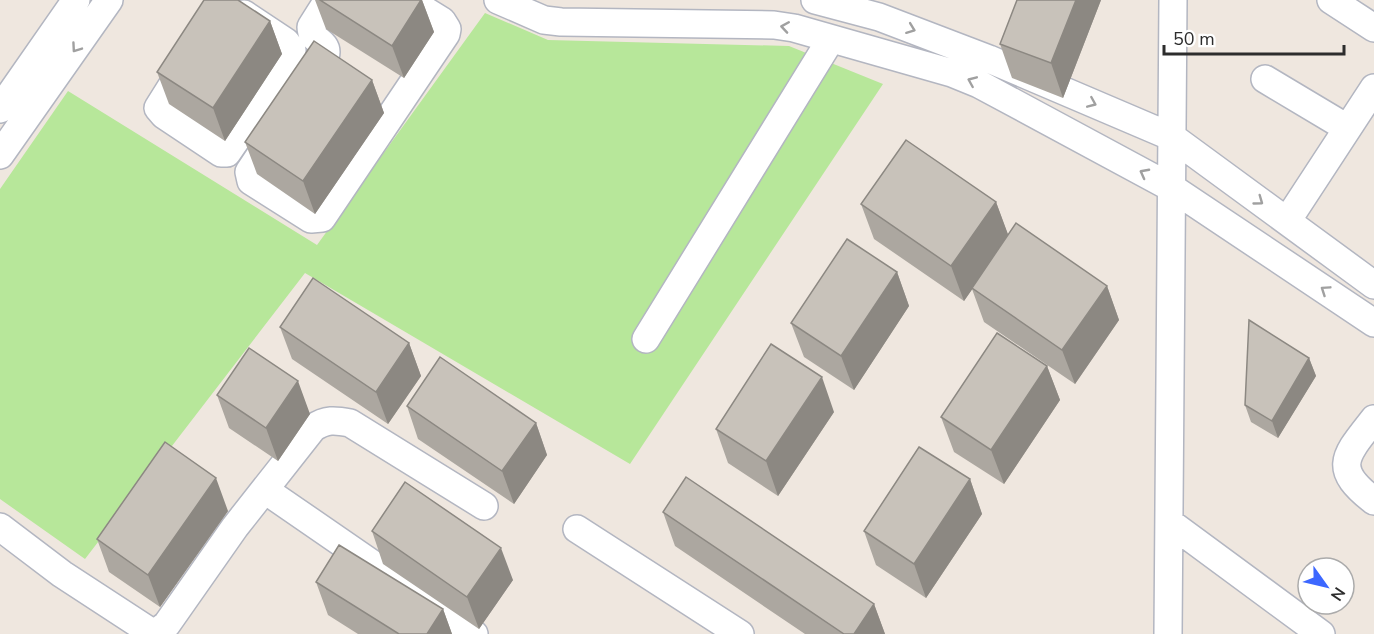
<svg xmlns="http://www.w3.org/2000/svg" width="1374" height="634" font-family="'Nunito Sans',sans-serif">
  <rect width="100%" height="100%" fill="#efe7df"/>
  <path fill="#b7e79a" d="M485,13l63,27 241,6 94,38 -253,380 -325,-191 -220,286 -85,-60v-310l68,-98 249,154z"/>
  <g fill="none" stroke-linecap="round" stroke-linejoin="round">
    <defs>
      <path id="minor" d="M498,0l46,20 17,2 213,3 20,3 158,45 27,11 193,104 202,135
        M815,0l64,17 110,42 183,78 202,148
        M1331,0l43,28
        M185,65l-27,43 6,7 57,38h6l64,-94 1,-9 -6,-8 -42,-28
        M311,79c4,-7 15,-18 15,-27 0,-11 -15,-11 -15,-25l17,-27
        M1265,79l82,49
        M0,109l76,-109
        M273,136l-24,36 2,9 60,38 11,-1 124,-184 1,-5 -5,-8 -34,-21
        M0,155l109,-155
        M1287,221l87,-133
        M646,339l185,-300
        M1374,419c-29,37 -43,49 0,82
        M265,490l209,144
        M1169,522l152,112
        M0,527l62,47 92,60
        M577,529l163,105
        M155,634l12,-10 68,-97 78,-99c13,-9 22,-8 37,-5l134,83
        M1168,634l5,-634"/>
    </defs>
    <use href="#minor" stroke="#b3b6c1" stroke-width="30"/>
    <use href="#minor" stroke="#fff" stroke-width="27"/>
  </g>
  <path fill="#aca7a0" d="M315,0h107l12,32 -30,46 -78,-49z
    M1017,0h84l-38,98 -51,-20 -12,-34z
    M270,21l12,33 -57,87 -56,-37 -12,-32z
    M372,80l12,33 -69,101 -58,-40 -12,-32z
    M996,202l12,33 99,51 12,34 -44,64 -91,-62 -12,-33 -8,12 -90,-62 -13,-35z
    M897,272l12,34 -55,84 -50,-33 -13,-34z
    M280,327l129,16 12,33 -33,48 -96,-65z
    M1309,358l7,18 -38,62 -27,-16 -6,-17z
    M1047,366l13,34 -56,84 -50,-32 -13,-35z
    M217,395l93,19 -32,47 -49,-33z
    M407,406l129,17 11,32 -33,49 -96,-65z
    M834,412l-56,84 -50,-33 -12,-34z
    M970,479l12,35 -56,84 -50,-33 -12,-34z
    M228,511l-68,96 -51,-35 -12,-33z
    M663,512l211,92 11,30h-80l-130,-88z
    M372,531l141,49 -34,49 -96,-65z
    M316,582l127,27 9,25h-94l-30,-19z"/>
  <path fill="#8c8882" d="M421,0h1l12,32 -30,46 -12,-32z
    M1076,0h25l-38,98 -12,-35z
    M270,21l12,33 -57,87 -12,-33z
    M372,80l12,33 -69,101 -12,-33z
    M996,202l13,35 -45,64 -13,-35z
    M897,272l12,34 -55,84 -13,-34z
    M1107,286l12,34 -44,64 -13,-34z
    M409,343l12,33 -33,48 -12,-32z
    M1309,358l7,18 -38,62 -6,-17z
    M1047,366l13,34 -56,84 -13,-34z
    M822,377l12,35 -56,84 -12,-35z
    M298,381l12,33 -32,47 -12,-33z
    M536,423l11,32 -33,49 -12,-33z
    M216,478l12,33 -68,96 -12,-32z
    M970,479l12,35 -56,84 -12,-34z
    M501,548l12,32 -34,49 -12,-32z
    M874,604l11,30h-31z
    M443,609l9,25h-25z"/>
  <path fill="#c8c2ba" stroke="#8c8882" stroke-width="1.5" d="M204,0h34l32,21 -57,87 -56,-36z
    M320,0h101l-29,46z
    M1017,0h59l-25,63 -51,-19z
    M314,41l58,39 -69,101 -58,-39z
    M906,140l90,62 -45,64 -90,-62z
    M1016,223l91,63 -45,64 -90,-62z
    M847,239l50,33 -56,84 -50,-33z
    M313,278l96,65 -33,49 -96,-65z
    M1249,320l60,38 -37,63 -27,-16z
    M997,333l50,33 -56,84 -50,-33z
    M771,344l51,33 -56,84 -50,-32z
    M249,348l49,33 -32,47 -49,-33z
    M440,357l96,66 -34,48 -95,-65z
    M165,442l51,36 -68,97 -51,-36z
    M919,447l51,32 -56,85 -50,-33z
    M686,477l188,127 -20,30h-10l-181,-122z
    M405,482l96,66 -34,49 -95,-66z
    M339,545l104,64 -16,25h-28l-83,-52z"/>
  <defs><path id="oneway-chevron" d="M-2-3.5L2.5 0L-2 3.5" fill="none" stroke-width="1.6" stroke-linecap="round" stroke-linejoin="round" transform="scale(1.5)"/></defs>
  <g stroke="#a0a0a0">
    <use href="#oneway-chevron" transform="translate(785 27) rotate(-171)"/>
    <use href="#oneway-chevron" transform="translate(911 29) rotate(21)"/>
    <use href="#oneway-chevron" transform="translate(76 48) rotate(125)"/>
    <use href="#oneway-chevron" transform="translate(972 81) rotate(-157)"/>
    <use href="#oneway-chevron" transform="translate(1092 103) rotate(23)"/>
    <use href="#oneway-chevron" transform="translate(1144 173) rotate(-152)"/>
    <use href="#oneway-chevron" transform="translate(1259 201) rotate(36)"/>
    <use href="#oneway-chevron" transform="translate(1325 290) rotate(-146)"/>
  </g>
  <g transform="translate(1326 586) rotate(124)"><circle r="28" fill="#ffffff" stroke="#ababab" stroke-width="1.5"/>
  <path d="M0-4.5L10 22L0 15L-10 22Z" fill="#3c67ff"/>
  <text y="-9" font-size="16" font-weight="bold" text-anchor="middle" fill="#2d2d2d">N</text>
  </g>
  <path d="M1164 45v9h180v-9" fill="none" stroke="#2d2d2d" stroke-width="3"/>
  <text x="1173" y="45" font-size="18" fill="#2d2d2d" stroke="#ffffff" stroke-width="4.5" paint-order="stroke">50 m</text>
</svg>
